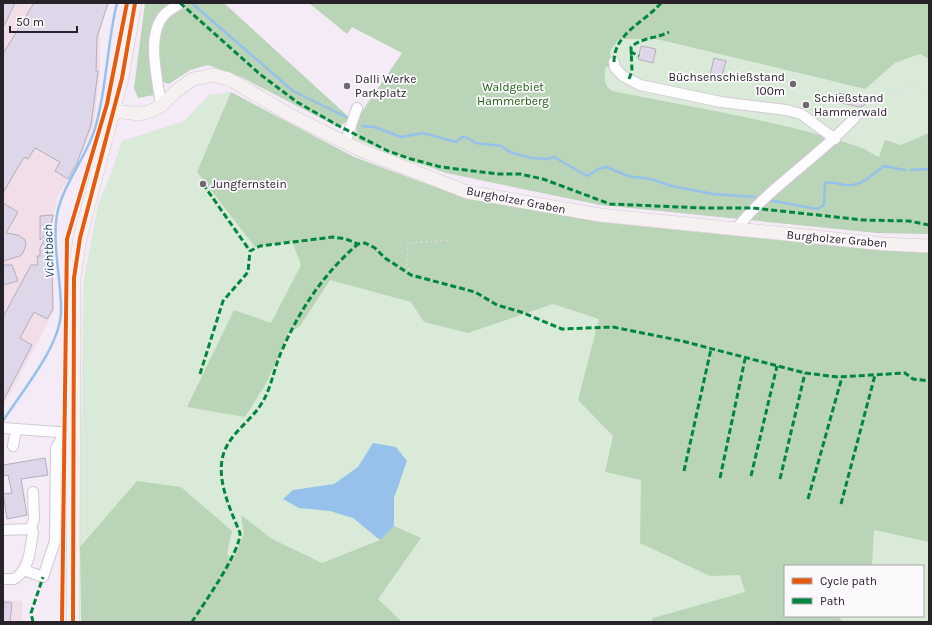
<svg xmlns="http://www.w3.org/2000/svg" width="932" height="625" font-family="Karla,sans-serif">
  <rect width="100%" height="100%" fill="#f4ebf7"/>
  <path fill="#f1dee8" d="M3,3h106l-9,26v42l-6,54 -17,40 -20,33 -5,29 2,84 -51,96z
    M3,600l19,1v21h-19z"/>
  <path fill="#daead8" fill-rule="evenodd" d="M744,3l-77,39 197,47 31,-26 25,-9 9,5v74l-28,12 -10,-2 -12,14 -20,-11 -15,-3 -390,30 -54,-13 -50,-23 18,-36 52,-61z
    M231,92l-7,17 206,96 499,54v363h-844l-5,-75 3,-262 15,-81 14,-33 10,-30 62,-20 25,-26zM785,566h138v50h-138z"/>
  <path fill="#bad4b7" d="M145,3h26l-21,40 4,52 -16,3 -4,-10z
    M186,3h38l127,116 -13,8 -95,-49 -35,-13 -18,5 -21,14 -6,-2c-2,-17 -9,-50 5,-63 6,-6 16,-8 18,-16z
    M309,3h620v56l-9,-5 -25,9 -30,26 -209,-50h-37l-9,12 1,14 -6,3c0,10 -2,17 7,23 82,17 166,29 245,55 8,2 15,8 22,11l6,-17 16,5 28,-12v101l-52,-1 -277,-28 -154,-32 -87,-33 -4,-18 47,-69 -50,-26 -5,7z
    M231,92l123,65 108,40 137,25 266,27 64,4v289l-55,-12 -2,36h-87v50h54l3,6h-191l2,-4 92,-26 -5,-17 -30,1 -70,-33 1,-63 -36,-8 8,-36 -35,-36 21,-81 -46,-15 -85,29 -44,-11 -13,-20 -81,-22 -30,46 -12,8 -21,48 -22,35 -58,-10 47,-97 37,13 30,-58 -9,-24 -37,6 -58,-75z
    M137,481l44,6 51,44 -5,23 6,6 11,-26 -3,-19 31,24 50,24 58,-23 14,-14 27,12 -43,61 24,23h-321l-1,-75z"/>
  <path fill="#95c1ea" d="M373,443l23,4 11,14 -13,37v28l-14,14 -27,-22 -23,-7 -31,-3 -16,-9 10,-9 41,-6 24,-17z"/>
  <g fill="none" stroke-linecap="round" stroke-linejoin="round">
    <path stroke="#95c1ea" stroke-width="2.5" d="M194,5l99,86 53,26
      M362,126l12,1 27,10 22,-4 33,9 6,-5h4l10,6 25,3 9,6 21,6 17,1 6,-2 33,19 11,-7 8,-2 22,9 22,3 22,7 41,8 42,3
      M911,170l18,-1
      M768,200l49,9 7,-4 1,-22c7,-2 13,1 21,2 15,2 27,-11 38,-19l21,4
      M3,421c19,-30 56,-73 58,-108 1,-29 -8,-61 -5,-91 3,-35 31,-63 40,-97 11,-39 11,-82 21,-122"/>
  </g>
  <path fill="#ded6e9" stroke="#b4aeb9" d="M3,3h12l-12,25z
    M34,3h74l-11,34 -1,34h2l-7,54 -14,38 -9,16 -13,-8 5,-9 -25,-14 -7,11 -4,-2 -21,36v-139z
    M641,46l15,3 -3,14 -15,-4z
    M714,58l12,3 -5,18 -11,-4z
    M839,93l27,7 -1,5 -5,2 -23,-5z
    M3,203l15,9 -12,21 12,2 7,5 1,5 -3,8 -3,3 -17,5z
    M53,215l-2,12 2,82 -6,10 -13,-7 -14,26 12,7 -29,56v-84l28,-52h7l-1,-9h3v-8l8,-15 -8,7v-24z
    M3,265h9l6,16 -15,4z
    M45,458l3,17 -27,4 6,36 -20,4 -4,-25 9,-1 -4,-18 -5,1v-11z
    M4,602l8,1 -2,19h-7z"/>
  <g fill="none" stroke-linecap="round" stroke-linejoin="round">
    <defs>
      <path id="minor" d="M614,62l1,6 8,8 17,9 81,17 65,8 15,4 34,25
        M161,106c-3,-26 -16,-71 4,-92 4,-4 10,-7 15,-11
        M345,143l12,-35
        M736,229c36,-45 84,-72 122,-115
        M3,428l68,5
        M13,446l3,-16
        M31,529l3,-10 -1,-27
        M3,530l28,-1 2,3c-3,16 -3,38 -19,47h-11
        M24,570l19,7 12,-36 1,-93 9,-15"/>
      <path id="major" d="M115,111l24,3 12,-3 10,-5 15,-15 17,-12 20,-4 16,4 63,37 68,34 107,42 133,23 284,29 45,2
        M73,622l1,-344 6,-40 42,-160 13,-75"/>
    </defs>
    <use href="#minor" stroke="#d1cad3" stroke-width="12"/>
    <use href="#major" stroke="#d0cbd1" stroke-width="14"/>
    <path stroke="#dedbdf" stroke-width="1.5" stroke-dasharray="2 3" stroke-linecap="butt" d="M866,108c17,-12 42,-27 63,-18
      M411,275c-6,-13 -3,-18 -3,-32l44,-3"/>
    <use href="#minor" stroke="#fdfcfe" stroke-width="10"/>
    <use href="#major" stroke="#f7f0f0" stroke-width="13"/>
    <path stroke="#00873e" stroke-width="3" stroke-dasharray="6 3" stroke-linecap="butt" d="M180,3l81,72 36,27 40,23 51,26 23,8 30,8 57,7h22l23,5 67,25 94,4h49l110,12 46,1 20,4
      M630,54l3,-1 6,3
      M614,62c0,-29 30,-39 47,-59
      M629,79l3,-8 -1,-24c12,-10 24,-8 38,-15
      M203,184l47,67
      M200,374l23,-73 25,-29 2,-21 10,-5 73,-9 13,2 12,5 7,-1 10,5 10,10 26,17 64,17 22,13 24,7 41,17 51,-2 69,14 123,32 33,4 67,-4 8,6 16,2
      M684,471l27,-122
      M751,476l26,-110
      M720,478l25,-119
      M780,479l25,-106
      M808,499l34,-122
      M841,504l34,-129
      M33,622l-2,-9 12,-36
      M192,622c12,-19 48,-69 48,-89 -9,-22 -22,-49 -18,-73 4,-24 26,-36 38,-54 11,-16 13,-34 20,-51 18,-43 43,-81 78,-111"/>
    <defs>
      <path id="cycleway" d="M62,622l5,-383 40,-135 20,-101
        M73,622l1,-344 6,-40 42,-160 13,-75"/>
    </defs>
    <use href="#cycleway" stroke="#fcf9fd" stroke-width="6"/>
    <use href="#cycleway" stroke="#e8590c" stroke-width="4"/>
  </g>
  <g fill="#6f6871" stroke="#fcf9fd" stroke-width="1.5">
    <circle cx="793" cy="84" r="4"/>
    <circle cx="347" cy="86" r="4"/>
    <circle cx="806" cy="105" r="4"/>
    <circle cx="203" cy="184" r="4"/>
  </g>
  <g text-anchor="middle" stroke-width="3.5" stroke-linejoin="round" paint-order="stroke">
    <g font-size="12" fill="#272129" stroke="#fcf9fd" text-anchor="start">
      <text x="785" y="81" text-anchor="end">Büchsenschießstand<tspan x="785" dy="14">100m</tspan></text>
      <text x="355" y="83">Dalli Werke<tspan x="355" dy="14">Parkplatz</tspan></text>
      <text x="814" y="102">Schießstand<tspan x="814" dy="14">Hammerwald</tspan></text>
      <text x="211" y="188">Jungfernstein</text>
    </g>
    <g font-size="12" fill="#1b620d" stroke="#fcf9fd">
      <text x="513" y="91">Waldgebiet<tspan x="513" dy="14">Hammerberg</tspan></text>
    </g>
    <g font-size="12" fill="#272129" stroke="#fcf9fd">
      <text transform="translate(516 200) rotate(11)" y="4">Burgholzer Graben</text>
      <text transform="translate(837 239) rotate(5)" y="4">Burgholzer Graben</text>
    </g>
    <g font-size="13" font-style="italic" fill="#17486c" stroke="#fcf9fd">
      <text transform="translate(48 251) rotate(-92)" y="5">Vichtbach</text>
    </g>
  </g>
  <rect width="932" height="625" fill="none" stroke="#272129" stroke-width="8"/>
  <rect x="784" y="565" width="140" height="52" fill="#fcf9fd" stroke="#a7a3a8"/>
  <rect x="792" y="578" width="20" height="6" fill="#e8590c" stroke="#a7a3a8"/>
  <text x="820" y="585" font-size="12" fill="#272129">Cycle path</text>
  <rect x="792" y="598" width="20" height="6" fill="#00873e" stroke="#a7a3a8"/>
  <text x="820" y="605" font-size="12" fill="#272129">Path</text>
  <path d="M10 26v6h67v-6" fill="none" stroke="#272129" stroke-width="2"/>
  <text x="16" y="26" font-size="12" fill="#272129" stroke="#fcf9fd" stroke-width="3" paint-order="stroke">50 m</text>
</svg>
